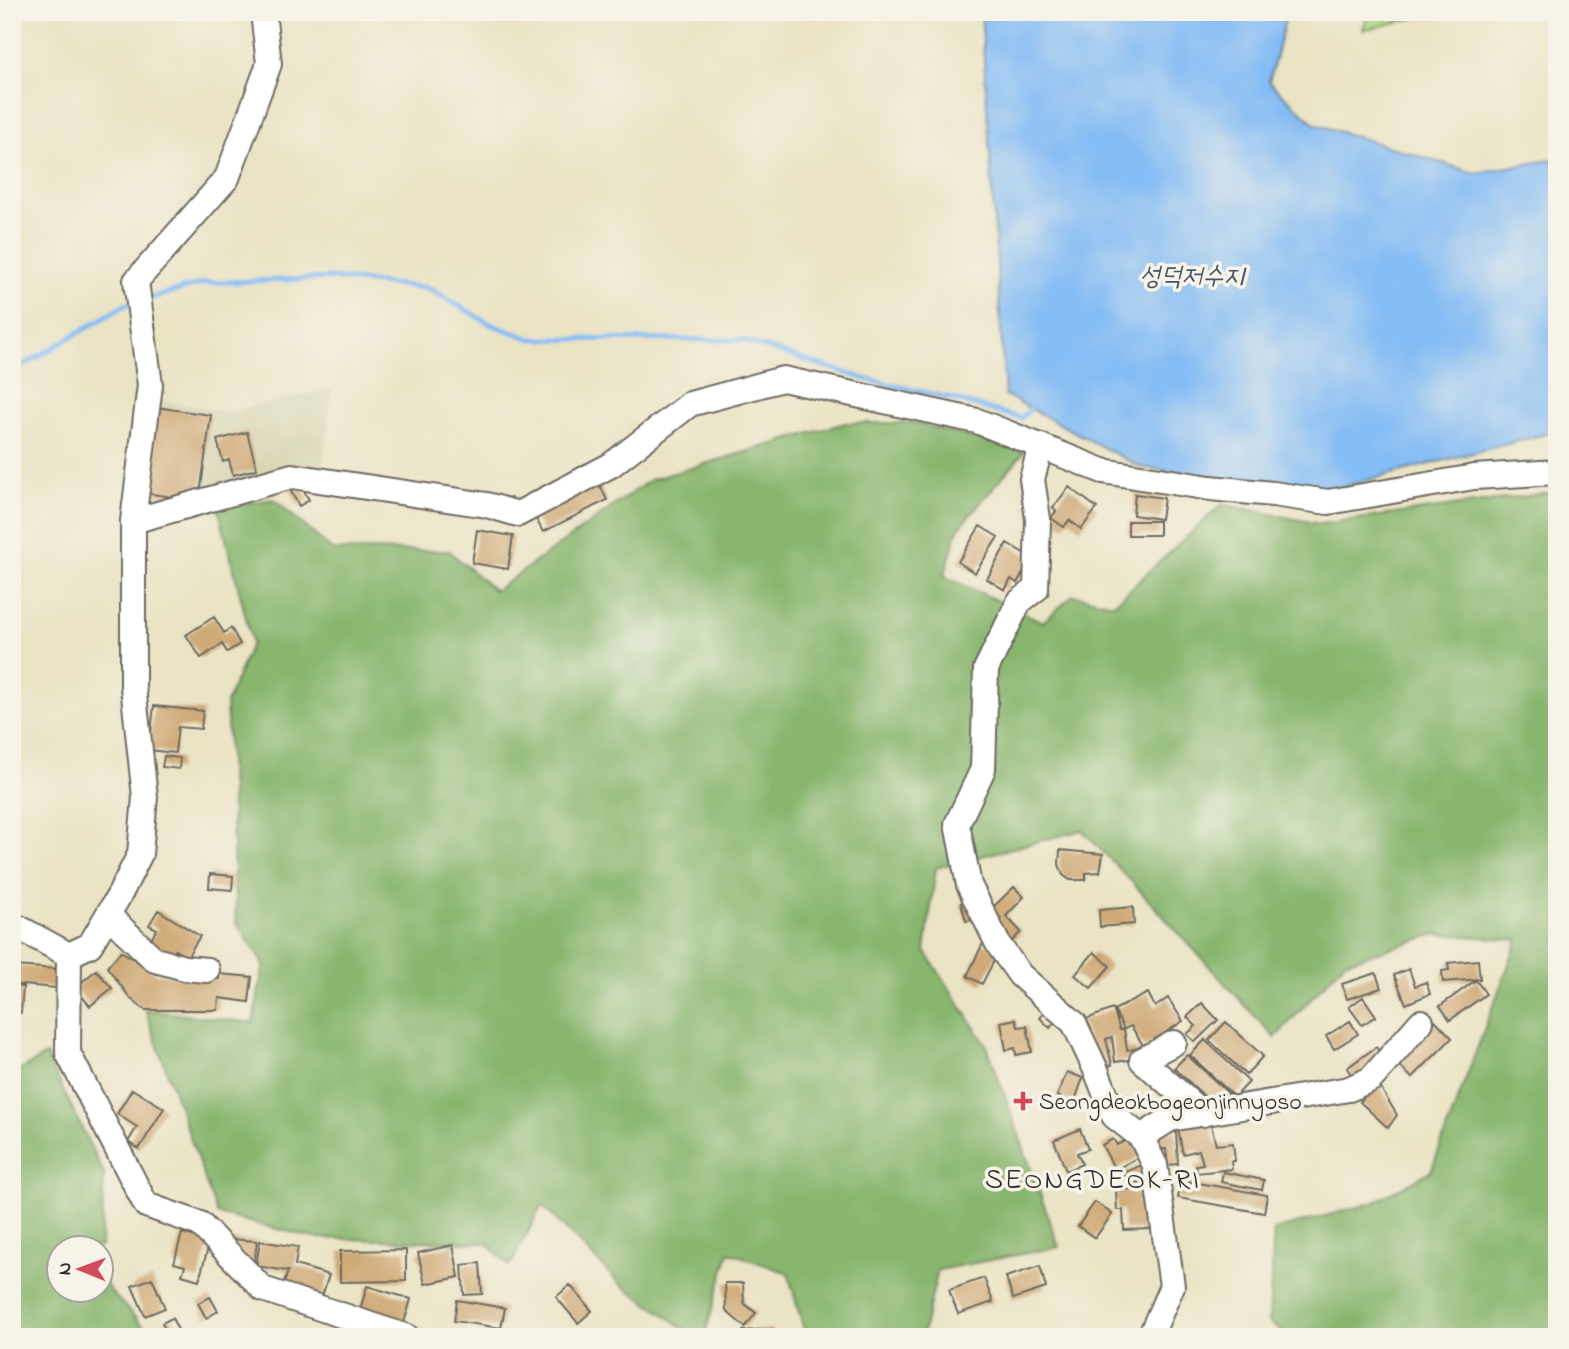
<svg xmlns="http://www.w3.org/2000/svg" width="1569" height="1349" font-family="'Indie Flower','Poor Story',sans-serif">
  <rect width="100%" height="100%" fill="#f7f3e8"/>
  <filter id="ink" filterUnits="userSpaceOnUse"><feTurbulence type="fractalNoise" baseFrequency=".0143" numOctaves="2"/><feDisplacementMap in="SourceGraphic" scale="14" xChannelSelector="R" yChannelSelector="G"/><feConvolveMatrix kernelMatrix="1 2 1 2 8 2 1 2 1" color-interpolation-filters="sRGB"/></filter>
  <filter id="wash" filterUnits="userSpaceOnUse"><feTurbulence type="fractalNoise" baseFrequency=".00686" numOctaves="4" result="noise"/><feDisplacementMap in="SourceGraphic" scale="28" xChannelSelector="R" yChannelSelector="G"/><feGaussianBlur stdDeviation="1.57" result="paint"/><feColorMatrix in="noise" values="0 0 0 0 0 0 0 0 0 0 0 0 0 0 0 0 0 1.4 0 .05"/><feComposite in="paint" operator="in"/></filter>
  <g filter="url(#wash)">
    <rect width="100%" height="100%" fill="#eae3c4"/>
    <path fill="#d8d6b5" d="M332,388l-9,80 -184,46 16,-114 74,12z"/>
    <path fill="#abd580" stroke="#6b8056" stroke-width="2" d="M1368,12h74l-79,18z"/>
    <path fill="#88b66e" stroke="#5a704c" stroke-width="2" d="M845,423h71l108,29 -66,77 -14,47 99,46 30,-27 41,9 108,-100 98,20 237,-32v845h-268l-20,-15 5,-92 99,-27 58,-32 87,-231 -82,-6 -91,28 -70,76 -144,-157 -49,-51 -146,38 -11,83 62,95 72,201 -121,23 -16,67h-116l-18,-64 -59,-21 -25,85h-7l-77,-53 -78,-79 -32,61 -23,-23 -173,-5 -97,-24 -72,-204 108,13 11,-59 -28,-41 -5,-130 -5,-89 26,-62 -34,-135 56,-8 58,51 117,1 46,40 155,-111z
      M46,1055l58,119 -3,73 -41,1v42h42v-11l11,15 41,43h-142v-262z"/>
    <path fill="#84bcf4" stroke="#587490" stroke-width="2" d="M981,12h302l2,8 -16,62 46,42 160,49 80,-14 2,1v271l-235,61 -182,-25 -135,-72z"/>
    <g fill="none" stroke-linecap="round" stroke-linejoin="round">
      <path stroke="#84bcf4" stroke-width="5" d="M147,299l57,-16 126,-5 98,10 64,37 40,14 210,1 120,38 87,20 72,20 9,-9
        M12,372l115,-68 7,-2"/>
    </g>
    <g id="blocks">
      <path fill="#d0ab79" d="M156,407l55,8 -11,79 -27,3 -29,-4z
        M247,432l10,37 -24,6 -4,-15 -6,2 -6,-22z
        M298,481l11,19 -10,6 -11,-20z
        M598,481l9,19 -64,32 -10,-19z
        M1069,487l28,21 -16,21 -12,-9 -5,7 -13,-9 5,-7 -3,-3z
        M1135,494l29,4 -3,21 -28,-4z
        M1128,521h31v14h-31z
        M980,526l18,11 -23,36 -17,-11z
        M477,530l36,6 -5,33 -36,-6z
        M1007,543l25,15 -15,25 -6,-4 -6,11 -18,-11z
        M214,617l10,16 7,-5 9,16 -13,8 -5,-8 -21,14 -15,-23z
        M154,706l49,5 -2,18 -23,-2 -3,26 -26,-3z
        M164,756l16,2 -1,11 -17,-2z
        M1060,850l43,4 -3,18 -14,1v7h-16l-7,-5 -4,-11z
        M210,874l23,2 -1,14 -23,-2z
        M1014,887l10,10 -18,19 15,16 -11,11 -17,-17 8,-8 -10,-9z
        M971,900l5,19 -10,2 -5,-18z
        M1133,907l1,17 -34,3 -1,-17z
        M158,910l42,26 -13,21 -12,-7 -8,8 -20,-12 10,-17 -8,-4z
        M983,943l16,8 -17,33 -15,-8z
        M121,951l36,23 62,5 1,-5 32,3 -3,25 -30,-4 -1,12h-73l-14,-11 -24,-32z
        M1094,952l16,14 -19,22 -16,-13z
        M1478,960l2,19 -37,3 -1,-11 7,-1 -1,-7z
        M12,966l46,3 -2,19 -44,-4z
        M1409,969l6,17 11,-4 4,12 -24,10 -12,-29z
        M96,970l16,18 -22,18 -15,-18z
        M1376,973l5,15 -34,11 -5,-15z
        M1476,980l10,14 -36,26 -10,-14z
        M12,986l11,1 -2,26 -9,-1z
        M1148,993l7,14 13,-9 15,23 -39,26 -13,-21 -7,3 3,21 8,-1 1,10 -21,3 -3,-25 -6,2 6,26 -13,3 -18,-47 32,-12 7,21 4,-1 -10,-19z
        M1363,997l13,19 -14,9 -13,-18z
        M1202,1003l16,17 -23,22 -8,-8 9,-8 -9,-9z
        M1050,1006l10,10 -10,12 -10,-10z
        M1016,1019l2,8 9,-1 5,26 -16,3 -1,-7 -9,2 -5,-28z
        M1435,1020l17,18 -40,40 -18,-18z
        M1350,1021l8,13 -24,15 -8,-13z
        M1226,1022l37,34 -17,19 -37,-35z
        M1205,1040l44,42 -14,15 -45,-42z
        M1376,1047l7,10 -29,22 -7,-11z
        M1187,1055l42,39 -13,13 -42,-39z
        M1067,1072l16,6 -9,25 -17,-7z
        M1377,1082l20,33 -9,13 -28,-26z
        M132,1089l32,19 -25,41 -11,-7 9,-15 -20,-13z
        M1210,1121l6,24 17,-2 2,18h-4l1,8 -35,4 -1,-8 7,-1 -4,-14 -16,4 -5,-26z
        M1080,1129l8,20 -11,4 5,11 -16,7 -12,-31z
        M1176,1131l2,33 -10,1 -2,-16h-6l-1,-17z
        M1132,1137l10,18 -27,15 -13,-25 11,-6 4,6z
        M1143,1164l6,14 -19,8 -6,-13z
        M1223,1172l41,8 -2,10 -41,-8z
        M1181,1180l86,15 -3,18 -86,-15z
        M1151,1188l2,41 -29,1 -1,-20h-6l-1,-20z
        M1095,1202l17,12 -17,24 -17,-12z
        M182,1233l28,8 -11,39 -17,-5 3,-9 -11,-3z
        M228,1239l29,2 -3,24z
        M260,1241l38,6 -3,18 34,10 -8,24 -38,-12 5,-16 -32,-5z
        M453,1245l6,32 -34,7 -7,-31z
        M406,1250v31l-66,1v-31z
        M480,1263l2,31 -18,1 -2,-30z
        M1040,1266l6,22 -33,11 -7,-22z
        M152,1278l13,30 -20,8 -13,-30z
        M984,1278l9,24 -35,12 -9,-24z
        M725,1283h18l1,20 12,10 -11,14 -19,-16z
        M570,1285l22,26 -14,12 -22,-26z
        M367,1286l44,13 -8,27 -44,-13z
        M210,1297l8,14 -12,7 -8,-15z
        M457,1300l48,8 -4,20 -47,-7z
        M172,1318l9,18 -2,1h-10l-7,-14z
        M772,1329l1,8h-30v-6z"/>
    </g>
  </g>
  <g filter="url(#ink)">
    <use href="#blocks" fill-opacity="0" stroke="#6e6b61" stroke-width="2"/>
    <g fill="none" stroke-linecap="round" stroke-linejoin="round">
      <defs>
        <path id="minor" d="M1041,446l-9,33 6,40 -2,70 -17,13 -33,67 -3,100 -26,55 12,61 29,59 22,31 54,48 22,47 18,46 27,21 14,28 17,121 -22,51
          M133,521l159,-45 195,29 31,9 93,-49 79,-61 93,-25 194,42 126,50 107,17 63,6 55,8 146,-25 83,-5
          M108,915l47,45 30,8 22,2
          M12,924l57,31 21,-10 30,-51 20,-40 5,-57 -12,-111v-165l17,-136 -14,-104 91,-103 42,-114 -6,-52
          M69,955l-1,98 78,152 54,19 63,65 144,48
          M1174,1043l-32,17 61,54
          M1141,1137l29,-18 179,-30 22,-10 50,-57"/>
      </defs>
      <use href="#minor" stroke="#6e6b61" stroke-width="28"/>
      <use href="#minor" stroke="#fff" stroke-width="24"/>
    </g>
  </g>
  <path fill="#d1495b" stroke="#f7f3e8" stroke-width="2.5" d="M1019.5 1090.5h7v7h7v7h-7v7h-7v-7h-7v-7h7z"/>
  <g text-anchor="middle" stroke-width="7" stroke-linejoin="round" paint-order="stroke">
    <g font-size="24" fill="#2b2b2b" stroke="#f7f3e8" text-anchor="start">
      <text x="1039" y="1109">Seongdeokbogeonjinnyoso</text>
    </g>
    <g font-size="26" font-style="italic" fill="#465667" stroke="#f7f3e8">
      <text x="1192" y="284">성덕저수지</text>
    </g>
    <g font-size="28" letter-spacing="2" fill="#2b2b2b" stroke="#f7f3e8">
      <text x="1093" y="1188">SEONGDEOK-RI</text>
    </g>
  </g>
  <rect width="1569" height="1349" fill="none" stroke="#f7f3e8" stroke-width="42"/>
  <g transform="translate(80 1269) rotate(271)"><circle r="33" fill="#f7f3e8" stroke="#a5a39c" stroke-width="2"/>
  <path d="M0-5L12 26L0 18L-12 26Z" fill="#d1495b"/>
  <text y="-10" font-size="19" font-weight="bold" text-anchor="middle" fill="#2b2b2b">N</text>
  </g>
</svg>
